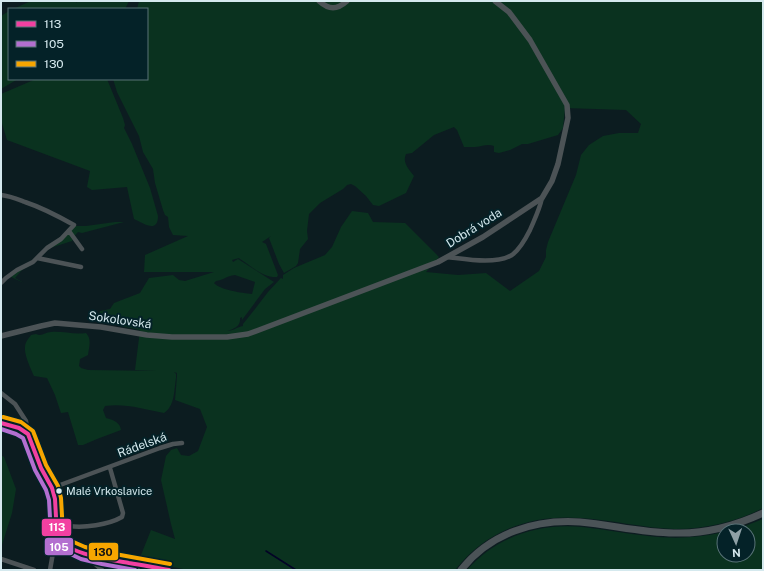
<svg xmlns="http://www.w3.org/2000/svg" width="764" height="571" font-family="'Public Sans',sans-serif">
  <rect width="100%" height="100%" fill="#0c1c20"/>
  <path fill="#0a321f" fill-rule="evenodd" d="M31,1h44l2,2v-2h52l-4,8h-112z
    M139,1h624v507c-27,14 -58,21 -88,21 -32,-1 -62,-9 -94,-11 -50,-4 -94,12 -126,52h-267l-49,-10 12,-30 24,9 -4,-15 -10,-44 5,-24 5,-6 6,-2 4,7 8,1 9,-5 9,-24 -7,-18 -25,-9 2,-24v-3l-3,-1 2,2v4c-2,12 -1,28 -12,35 -20,-4 -40,-10 -59,-7l-2,4 3,8c7,2 14,4 15,12l-24,9 -14,6h-5l-10,-33 -7,1 -6,-18 -8,-17 -13,-2c-3,-7 -10,-21 -9,-29 0,-5 4,-9 6,-12l5,-1c6,3 9,-2 15,-2 12,-1 23,3 35,1 6,6 3,14 2,22l-8,4 -1,7 2,2 7,2 69,1 -22,-1 5,-40 -19,-4 -7,-5 -10,-3 -5,-3 1,-4 10,-2 4,-6 26,-10 9,-15 24,-3 6,5 6,1 29,-9h-70l1,-17 43,-19 -15,-1 -4,-8 -1,-10 -3,-2 -2,-5 -8,-27 -2,-14 -10,-17 -4,-16 -22,-44 -4,-13h34v-70h-10zM565,108l61,2 15,14 -3,9h-19l-16,3 -14,9 -8,10 -5,20 -28,67 -2,8v7l-7,14 -29,20 -24,-18 -28,2 -32,-3 13,-15 -34,-34 -32,-1 -5,-9 -16,-2 -11,16 -9,20 -7,8 -31,13 -11,7v4l-2,-1 -1,1 -12,13 -13,17 -12,15v2c-6,1 -10,5 -16,5 7,-2 14,-5 13,-13l2,-1v3l23,-31 9,-7 -36,-23 -5,3 -1,-2 7,-2 1,1c11,7 24,19 37,18l1,-2 -12,-31 -4,-2 9,-6 -2,2 10,26 5,9 12,-7 2,-3 2,-14 8,-10 -1,-8 2,-17 11,-11 23,-14 4,-4 4,-1 4,2 11,10 7,9 6,1 27,-13 8,-17c-5,-7 -12,-13 -8,-22l6,-1 22,-18 20,-8 3,3 7,17c3,0 7,0 10,0 7,0 13,-4 20,-1v6l5,1 11,-3 12,-6h6l30,-9 5,-7zM235,275l20,7 -3,12c-10,-1 -32,-4 -38,-11l2,-2c8,-1 10,-5 19,-6z
    M9,11v68h9l-17,10v-73z
    M36,79h71l16,39 2,7 -1,3 8,16 18,44 8,28c0,18 -15,7 -24,3l-7,-32 -35,3 -5,-3 3,-16 -83,-31 -6,-20v-26z
    M115,222h9l-42,11 -4,-1 -2,2 -4,7 -22,7 -17,16 -11,6 -7,8 9,5 -13,-6 64,-51h11z
    M1,455l3,2 12,32 -4,24 -11,35z
    M763,519v51h-296c29,-33 71,-47 115,-43 22,2 44,7 66,9 26,3 51,2 76,-4v23h24v-24h-19l16,-5z"/>
  <g fill="none" stroke-linecap="round" stroke-linejoin="round">
    <path stroke="#030326" stroke-width="1.5" d="M266,551l30,19"/>
    <path stroke="#4c5356" stroke-width="4.5" d="M1,195c9,1 16,4 24,7 18,6 33,14 49,23l-13,14 -14,9 -14,14 -16,8 -11,8 -5,5
      M69,231l13,18
      M447,257c18,2 48,8 65,-2 7,-5 14,-17 18,-25 5,-12 9,-19 12,-32
      M37,258l44,9
      M1,393l14,11 11,17 2,13
      M1,423l18,5 9,6 13,34 11,20 3,11 2,36 1,3 7,7 10,5 8,3 20,5 66,12
      M52,488l108,-40 13,-4 9,-1
      M56,523c4,1 8,3 13,3 15,2 39,-1 53,-9l1,-4 -13,-45
      M72,550l6,5 15,7 9,8
      M1,559l33,11
      M131,564l7,6
      M50,570l4,-23 4,-9"/>
    <path stroke="#4c5356" stroke-width="5.5" d="M319,1c10,9 18,9 28,0
      M1,336l40,-10 14,-3 46,4 46,8 25,2h55l21,-3 11,-4 179,-68 45,-25 59,-39 10,-17 6,-17 10,-46 -1,-13 -37,-65 -21,-28 -14,-11"/>
    <path stroke="#4b5357" stroke-width="7" d="M461,570c29,-37 74,-51 119,-48 32,3 63,11 94,11 31,1 61,-7 89,-20"/>
    <defs>
      <path id="bus-1" d="M1,423l18,5 9,6 13,34 11,20 3,11 2,36c6,19 55,25 72,28 14,2 27,5 40,7"/>
      <path id="bus-2" d="M1,429l15,5 7,4 12,32 11,20 3,10 2,36 3,6 8,8 19,9 21,5 33,6"/>
      <path id="bus-3" d="M3,417l18,5 12,9 13,34 12,21 3,12 2,36 6,6 16,7 19,5 66,12"/>
    </defs>
    <use href="#bus-1" stroke="#042228" stroke-width="7"/>
    <use href="#bus-2" stroke="#042228" stroke-width="7"/>
    <use href="#bus-3" stroke="#042228" stroke-width="7"/>
    <use href="#bus-1" stroke="#f240a1" stroke-width="4"/>
    <use href="#bus-2" stroke="#b36fd0" stroke-width="4"/>
    <use href="#bus-3" stroke="#f7a600" stroke-width="4"/>
  </g>
  <circle fill="#d5e9ee" stroke="#042228" stroke-width="1.5" cx="59" cy="491" r="3.5"/>
  <g text-anchor="middle" stroke-width="4" stroke-linejoin="round" paint-order="stroke">
    <g font-size="11" fill="#d5e9ee" stroke="#042228" text-anchor="start">
      <text x="66" y="495">Malé Vrkoslavice</text>
    </g>
    <g font-size="12" fill="#d5e9ee" stroke="#042228">
      <text transform="translate(474 228) rotate(-32)" y="4">Dobrá voda</text>
      <text transform="translate(120 320) rotate(8)" y="4">Sokolovská</text>
      <text transform="translate(142 445) rotate(-20)" y="4">Rádelská</text>
    </g>
  </g>
  <g stroke="#042228" stroke-width="1.5">
    <rect x="41" y="518" width="31" height="19" rx="4" fill="#f240a1"/>
    <rect x="44" y="537" width="30" height="19" rx="4" fill="#b36fd0"/>
    <rect x="88" y="542" width="31" height="19" rx="4" fill="#f7a600"/>
  </g>
  <g font-size="11" text-anchor="middle" font-weight="bold" fill="#fff">
    <text x="57" y="531">113</text>
    <text x="59" y="551">105</text>
  </g>
  <g font-size="11" text-anchor="middle" font-weight="bold" fill="#111">
    <text x="103" y="556">130</text>
  </g>
  <rect width="764" height="571" fill="none" stroke="#d5e9ee" stroke-width="4"/>
  <rect x="8" y="8" width="140" height="72" fill="#042228" stroke="#587277"/>
  <rect x="16" y="21" width="20" height="6" fill="#f240a1" stroke="#587277"/>
  <text x="44" y="28" font-size="12" fill="#d5e9ee">113</text>
  <rect x="16" y="41" width="20" height="6" fill="#b36fd0" stroke="#587277"/>
  <text x="44" y="48" font-size="12" fill="#d5e9ee">105</text>
  <rect x="16" y="61" width="20" height="6" fill="#f7a600" stroke="#587277"/>
  <text x="44" y="68" font-size="12" fill="#d5e9ee">130</text>
  <g transform="translate(736 543) rotate(177)"><circle r="19" fill="#042228" stroke="#587277"/>
  <path d="M0-3L7 15L0 10L-7 15Z" fill="#8fa1a6"/>
  <text y="-6" font-size="11" font-weight="bold" text-anchor="middle" fill="#d5e9ee">N</text>
  </g>
</svg>
